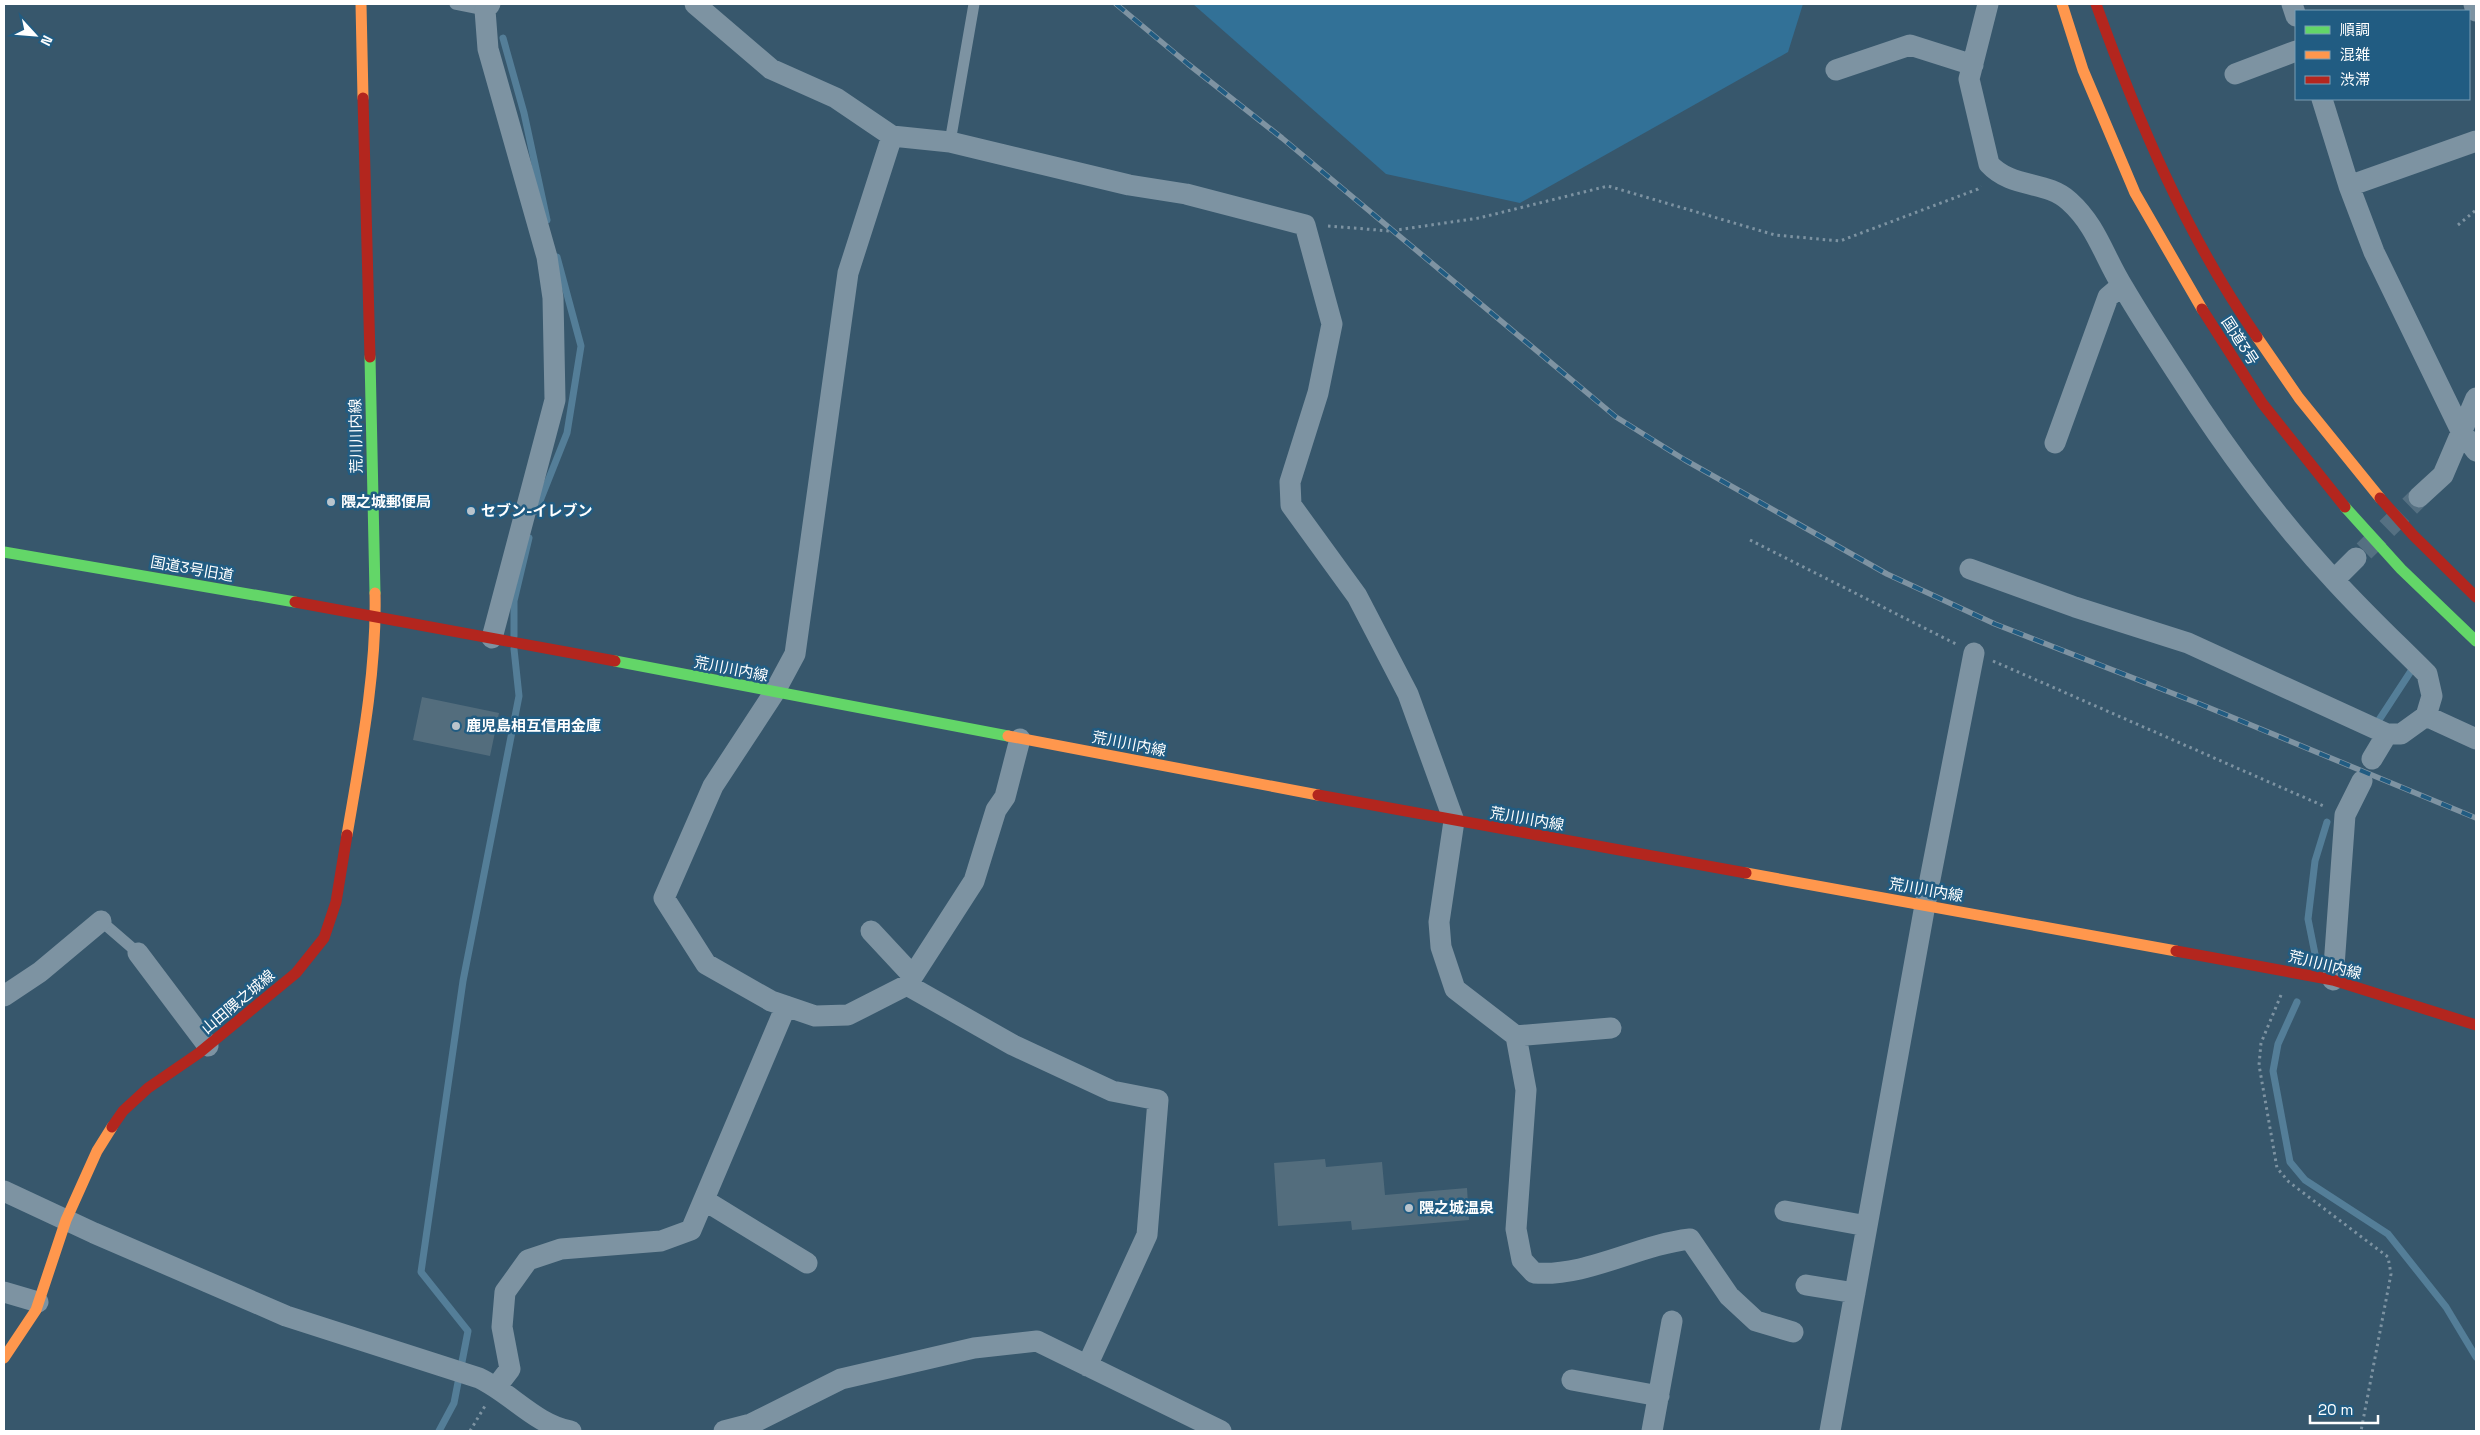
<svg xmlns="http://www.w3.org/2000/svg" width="2480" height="1435" font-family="'Space Grotesk','Noto Sans JP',sans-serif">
  <rect width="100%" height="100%" fill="#37576c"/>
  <path fill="#327197" d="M1193,4h610l-15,48 -268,151 -134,-29z"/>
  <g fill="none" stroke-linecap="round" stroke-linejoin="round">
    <path stroke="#547e98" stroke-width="7" d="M503,38l21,75 23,107
      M536,511l31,-78 14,-87 -24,-89
      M514,636v-35l15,-63
      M2377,723l34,-52
      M2315,954l-7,-35 7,-58 12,-39
      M2297,1002l-19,42 -5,27 17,91 15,18 83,54 58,73 30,50
      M439,1431l15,-28 14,-72 -47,-59 42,-291 56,-285 -5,-47"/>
  </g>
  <path fill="#536d7d" d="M422,697l77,16 -9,43 -77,-16z
    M1325,1159l1,8 56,-5 3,33 82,-7 2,32 -117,10 -1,-9 -73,5 -4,-63z"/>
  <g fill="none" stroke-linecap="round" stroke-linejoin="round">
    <path stroke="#557082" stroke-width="21" stroke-dasharray="21 11" stroke-linecap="butt" d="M2364,551l55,-54"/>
    <path stroke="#7d93a2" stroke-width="3" stroke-dasharray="2.5 4" stroke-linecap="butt" d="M2458,225l18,-15
      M1328,226l62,5 89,-13 129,-32 167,49 65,6 138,-52 3,-3
      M1750,540l206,104
      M1993,661l333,146
      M2281,995l-20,48 -2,22 18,103 12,14 99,75 3,17 -30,157
      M470,1431l15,-25"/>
    <path stroke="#7d93a2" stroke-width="11" d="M455,4l30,6
      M950,142l24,-138
      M101,921l37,32"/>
    <path stroke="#7d93a2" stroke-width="21" d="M490,4l-5,6 3,39 59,208 6,41 2,102 -63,238
      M695,4l76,65 65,29 56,38 58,6 179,43 57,9 119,31 27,99 -14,69 -28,89 1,23 66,91 51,98 46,127 -15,101 2,25 14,42 61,47 10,54 -10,139 6,31 12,13c54,4 103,-28 156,-34l39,57 27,25 37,11
      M2292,4l4,12
      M2474,4l2,7
      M1836,70l74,-25 63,20
      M2235,74l61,-23
      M2322,99l27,87 25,66 87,179 15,20
      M892,136l-44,137 -53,381 -21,39 -61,93 -49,112 42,66 65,37 44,15 33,-1 59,-30 67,-104 22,-71 9,-13 15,-58
      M2349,186l127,-45
      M2055,443l53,-146 13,-11
      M2419,497l24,-22 33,-77
      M1970,569l105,38 113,36 199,91h14l25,-18 6,-20 -5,-22c-31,-31 -63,-61 -93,-94 -49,-53 -94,-112 -134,-172 -26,-40 -53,-80 -77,-121 -19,-30 -26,-61 -54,-86 -23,-21 -57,-12 -80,-37l-20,-85 19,-75
      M2334,580l22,-22
      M2426,716l50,23
      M2372,759l15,-25
      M871,931l41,44
      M138,953l70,93
      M2333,980l12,-165 17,-34
      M907,985l106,60 99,46 46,9 -11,135 -60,131
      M4,996l36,-24 61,-51
      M1516,1036l95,-8
      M4,1191l90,42 192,83 193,62c32,15 57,47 92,53
      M704,1200l103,63
      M1785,1211l82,15
      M1806,1285l49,8
      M4,1292l34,10
      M1572,1380l87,16
      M497,1386l13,-17 -8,-42 3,-35 23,-32 33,-11 100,-8 30,-11 95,-224
      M724,1431l27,-7 90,-45 133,-31 63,-7 184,90
      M1652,1431l20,-110
      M1830,1431l95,-526 49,-252"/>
    <path stroke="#63d668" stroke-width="11" d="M370,357l5,236
      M2345,507l56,62 75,72
      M4,552l291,50
      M615,661l393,75"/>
    <path stroke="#ff974d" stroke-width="11" d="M361,4l2,94
      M2062,4l21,66 52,123 67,116
      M2257,337l42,61 81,100
      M1008,736l310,59
      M347,835c13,-77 30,-163 28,-242
      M1746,873l430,78
      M4,1358l32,-48 30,-90 31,-69 15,-24"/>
    <path stroke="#b3261e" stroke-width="11" d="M2096,4c42,117 90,231 161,333
      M363,98l7,259
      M2202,309l60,94 83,104
      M2380,498l33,37 63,62
      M295,602l320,59
      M1318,795l428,78
      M2176,951l157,29 143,45
      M112,1127l11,-16 25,-23 51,-35 97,-80 28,-35 12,-36 11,-67"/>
    <defs>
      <path id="rail" d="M1116,4l72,60 94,74 334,279 69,43 202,114 108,50 205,80 276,114"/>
    </defs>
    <use href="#rail" stroke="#7e93a2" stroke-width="5.5"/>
    <use href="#rail" stroke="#215c82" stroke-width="4" stroke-dasharray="11" stroke-linecap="butt"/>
  </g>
  <g fill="#b9c4cc" stroke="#215c82" stroke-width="2">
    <circle cx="331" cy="502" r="5"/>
    <circle cx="471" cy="511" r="5"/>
    <circle cx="456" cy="726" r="5"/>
    <circle cx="1409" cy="1208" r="5"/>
  </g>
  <g text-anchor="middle" stroke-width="5" stroke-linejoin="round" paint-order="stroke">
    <g font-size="15" fill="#fff" stroke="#215c82">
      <text transform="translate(2240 341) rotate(57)" y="5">国道3号</text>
      <text transform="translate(356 436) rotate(-91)" y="5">荒川川内線</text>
      <text transform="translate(192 569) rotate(10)" y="5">国道3号旧道</text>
      <text transform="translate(731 669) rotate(11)" y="5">荒川川内線</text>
      <text transform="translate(1129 744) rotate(11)" y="5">荒川川内線</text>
      <text transform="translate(1527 819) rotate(10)" y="5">荒川川内線</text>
      <text transform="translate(1926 890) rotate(10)" y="5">荒川川内線</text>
      <text transform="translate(2325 965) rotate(14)" y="5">荒川川内線</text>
      <text transform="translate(238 1002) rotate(-40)" y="5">山田隈之城線</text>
    </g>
    <g font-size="15" font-weight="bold" fill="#fff" stroke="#215c82" text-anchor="start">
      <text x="341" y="507">隈之城郵便局</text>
      <text x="481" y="516">セブン-イレブン</text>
      <text x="466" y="731">鹿児島相互信用金庫</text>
      <text x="1419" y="1213">隈之城温泉</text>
    </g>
  </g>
  <rect width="2480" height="1435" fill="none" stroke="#ffffff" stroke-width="10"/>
  <rect x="2295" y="10" width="175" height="90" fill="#215c82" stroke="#7a9db4"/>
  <rect x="2305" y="26" width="25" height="8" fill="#63d668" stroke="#7a9db4"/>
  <text x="2340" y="35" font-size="15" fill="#ffffff">順調</text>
  <rect x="2305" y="51" width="25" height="8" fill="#ff974d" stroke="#7a9db4"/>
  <text x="2340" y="60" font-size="15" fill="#ffffff">混雑</text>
  <rect x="2305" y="76" width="25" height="8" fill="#b3261e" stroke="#7a9db4"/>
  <text x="2340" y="85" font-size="15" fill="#ffffff">渋滞</text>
  <g transform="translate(35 35) rotate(116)" stroke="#215c82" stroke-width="4" paint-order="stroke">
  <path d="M0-4L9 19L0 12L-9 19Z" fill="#ffffff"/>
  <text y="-8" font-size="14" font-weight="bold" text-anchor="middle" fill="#ffffff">N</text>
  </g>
  <path d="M2310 1415v8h68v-8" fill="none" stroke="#ffffff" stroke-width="2.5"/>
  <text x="2318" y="1415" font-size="15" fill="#ffffff" stroke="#215c82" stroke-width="4" paint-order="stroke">20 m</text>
</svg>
